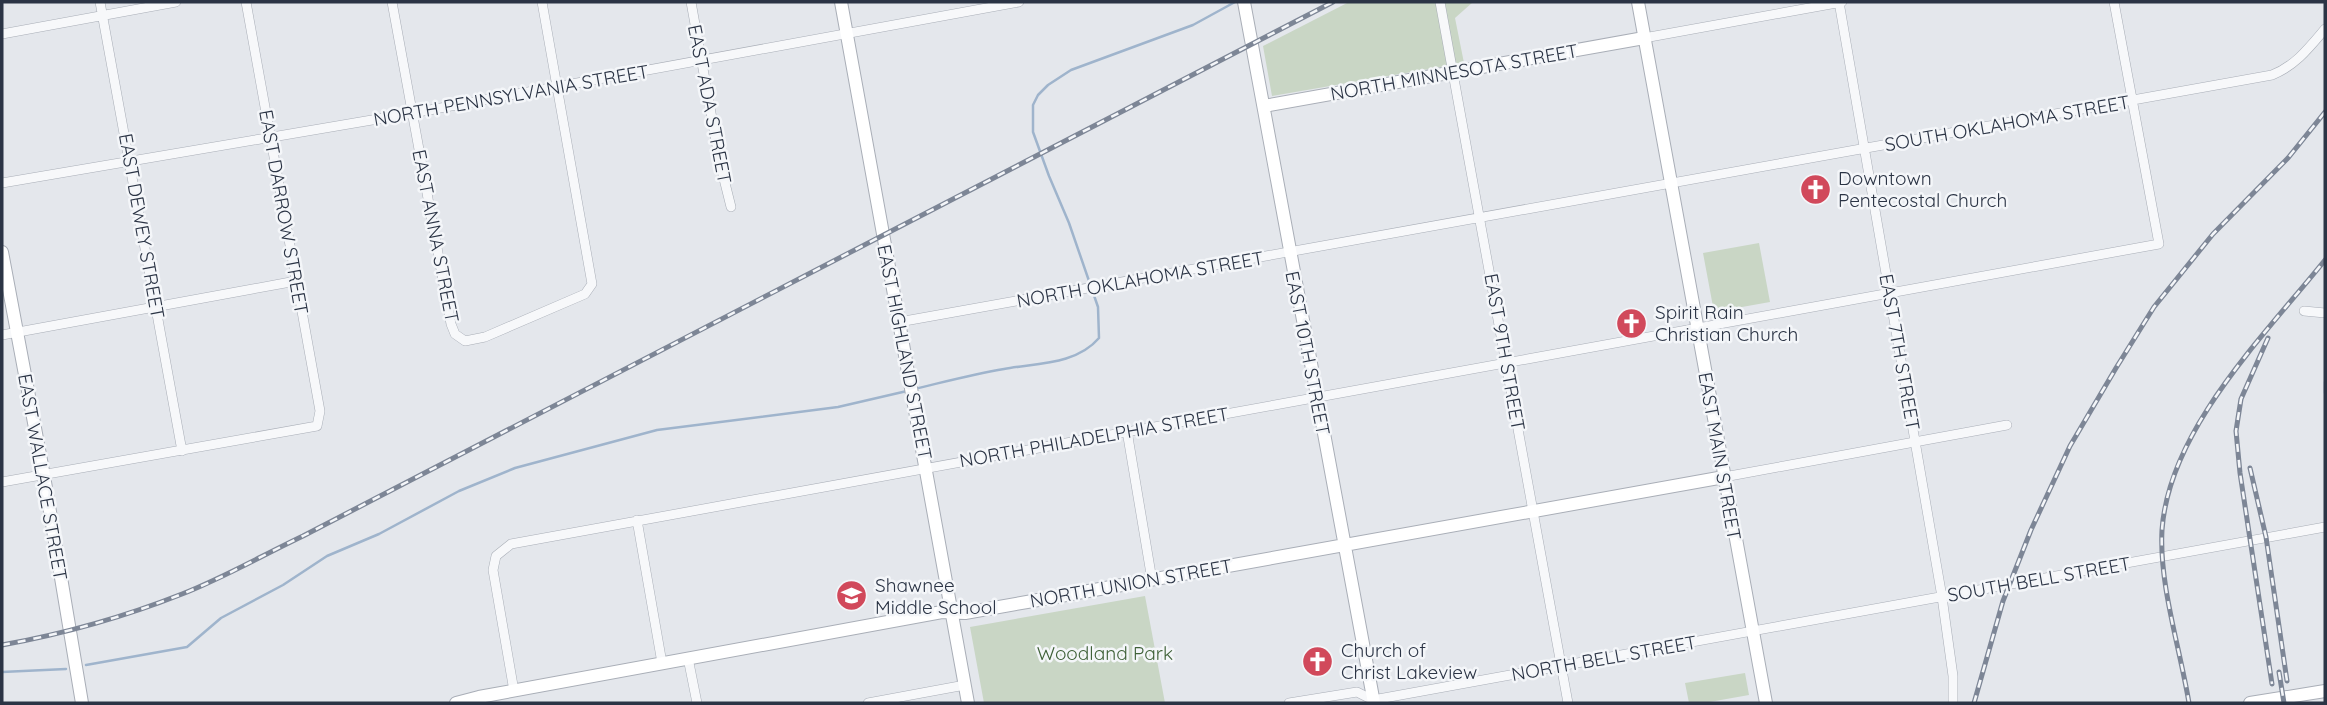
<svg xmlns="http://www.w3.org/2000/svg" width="2327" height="705" font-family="Quicksand,sans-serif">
  <rect width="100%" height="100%" fill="#e4e7ec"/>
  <path fill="#c9d6c5" d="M1349,2h124l-18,16 9,45 -192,33 -9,-50z
    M1759,243l11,59 -56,10 -11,-59z
    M1145,596l20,107h-181l-14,-76z
    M1745,673l4,22 -45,8h-15l-4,-20z"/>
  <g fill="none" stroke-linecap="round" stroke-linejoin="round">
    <path stroke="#9fb4cc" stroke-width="2.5" d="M2325,382v11
      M914,389c30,-7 60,-15 90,-20 32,-6 72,-4 95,-31l-1,-31 -29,-84 -20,-47 -16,-44v-27l5,-10 10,-10 23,-15 122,-45 42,-23
      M86,665l101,-18 34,-29 62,-33 44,-29 52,-22 80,-43 56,-23 142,-38 181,-23 69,-16
      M2,672l64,-3"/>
    <defs>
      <path id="street" d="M100,2l82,449
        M392,2l59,322 4,10 10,7 20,-4 100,-43 7,-10 -50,-282
        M691,2l29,161 11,44
        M1440,2l128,701
        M1839,2l103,595 11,79v27
        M2,34l174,-32
        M1644,38l198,-36
        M2,183l411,-70 606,-111
        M2304,311l21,2
        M899,322l1373,-247c23,-9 37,-27 53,-46
        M2,335l294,-54
        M1127,431l25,149
        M1724,477l283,-52
        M2,482l315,-56 3,-15 -74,-409
        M637,520l25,143
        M688,658l9,45
        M514,691l-21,-121 3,-14 15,-12 1648,-300 -45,-242
        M868,703l97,-18
        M1289,703l68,-11 16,8 952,-173"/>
      <path id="secondary" d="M841,2l127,701
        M1244,2l130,701
        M1638,2l128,701
        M1264,106l380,-68
        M2,252l42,224 38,227
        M456,703l23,-6 463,-85 23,1 62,-11 697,-125
        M2250,703l75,-12"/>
    </defs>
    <use href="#street" stroke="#a9aeb7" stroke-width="10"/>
    <use href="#secondary" stroke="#a9aeb7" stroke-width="14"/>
    <use href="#street" stroke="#f7f8fa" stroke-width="9"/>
    <use href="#secondary" stroke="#fff" stroke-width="12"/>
    <defs>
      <path id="rail" d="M2268,338l-27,61 -5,32 4,42 32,211
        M2250,468l16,69 21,144
        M2,645c61,-11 122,-28 180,-51 41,-16 81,-39 121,-58l1030,-534
        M2279,672l5,31
        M1974,703l29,-102 28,-71 39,-84 46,-78 38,-61 59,-73 75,-76 37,-46
        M2189,703c-9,-55 -30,-118 -27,-173 7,-101 103,-195 163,-270"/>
    </defs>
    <use href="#rail" stroke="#7d8696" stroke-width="5"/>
    <use href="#rail" stroke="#f4f6f9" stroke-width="2.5" stroke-dasharray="8" stroke-linecap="butt"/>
  </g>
  <defs>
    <symbol id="church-disc" viewBox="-11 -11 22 22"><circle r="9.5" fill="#d1495b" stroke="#f4f6f9"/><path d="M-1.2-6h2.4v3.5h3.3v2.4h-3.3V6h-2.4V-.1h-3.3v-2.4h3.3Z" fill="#fff"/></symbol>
    <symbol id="school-disc" viewBox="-11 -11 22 22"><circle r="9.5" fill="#d1495b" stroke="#f4f6f9"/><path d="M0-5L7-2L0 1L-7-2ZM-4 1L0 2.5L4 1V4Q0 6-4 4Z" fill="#fff"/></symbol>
  </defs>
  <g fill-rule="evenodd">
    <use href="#church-disc" x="1798" y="172" width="35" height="35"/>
    <use href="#church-disc" x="1614" y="306" width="35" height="35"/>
    <use href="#school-disc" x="834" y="578" width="35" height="35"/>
    <use href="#church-disc" x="1300" y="644" width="35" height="35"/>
  </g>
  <g text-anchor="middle" stroke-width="5" stroke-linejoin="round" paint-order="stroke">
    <g font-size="19" fill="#2b3445" stroke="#f4f6f9">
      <text transform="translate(1454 72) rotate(-10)" y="7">NORTH MINNESOTA STREET</text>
      <text transform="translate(511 95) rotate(-10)" y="7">NORTH PENNSYLVANIA STREET</text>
      <text transform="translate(710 104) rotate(79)" y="7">EAST ADA STREET</text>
      <text transform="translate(2007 123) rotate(-10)" y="7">SOUTH OKLAHOMA STREET</text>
      <text transform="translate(284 212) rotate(80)" y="7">EAST DARROW STREET</text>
      <text transform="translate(142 226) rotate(80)" y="7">EAST DEWEY STREET</text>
      <text transform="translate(436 236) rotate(79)" y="7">EAST ANNA STREET</text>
      <text transform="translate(1140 279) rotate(-10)" y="7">NORTH OKLAHOMA STREET</text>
      <text transform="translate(905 352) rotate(79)" y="7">EAST HIGHLAND STREET</text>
      <text transform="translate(1505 352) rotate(80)" y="7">EAST 9TH STREET</text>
      <text transform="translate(1900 352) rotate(80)" y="7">EAST 7TH STREET</text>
      <text transform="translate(1308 353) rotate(79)" y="7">EAST 10TH STREET</text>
      <text transform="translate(1094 437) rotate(-10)" y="7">NORTH PHILADELPHIA STREET</text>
      <text transform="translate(1720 456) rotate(80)" y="7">EAST MAIN STREET</text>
      <text transform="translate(43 477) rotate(80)" y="7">EAST WALLACE STREET</text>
      <text transform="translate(2039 579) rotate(-10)" y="7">SOUTH BELL STREET</text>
      <text transform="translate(1131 583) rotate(-10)" y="7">NORTH UNION STREET</text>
      <text transform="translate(1604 658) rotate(-10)" y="7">NORTH BELL STREET</text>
    </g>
    <g font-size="19" fill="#2b3445" stroke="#f4f6f9" text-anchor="start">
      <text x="1838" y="185">Downtown<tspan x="1838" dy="22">Pentecostal Church</tspan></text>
      <text x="1655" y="319">Spirit Rain<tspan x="1655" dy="22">Christian Church</tspan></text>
      <text x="875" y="592">Shawnee<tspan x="875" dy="22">Middle School</tspan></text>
      <text x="1341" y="657">Church of<tspan x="1341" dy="22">Christ Lakeview</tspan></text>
    </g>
    <g font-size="19" fill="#3f6138" stroke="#f4f6f9">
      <text x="1105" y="660">Woodland Park</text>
    </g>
  </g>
  <rect width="2327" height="705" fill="none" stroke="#2b3445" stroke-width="7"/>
</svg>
